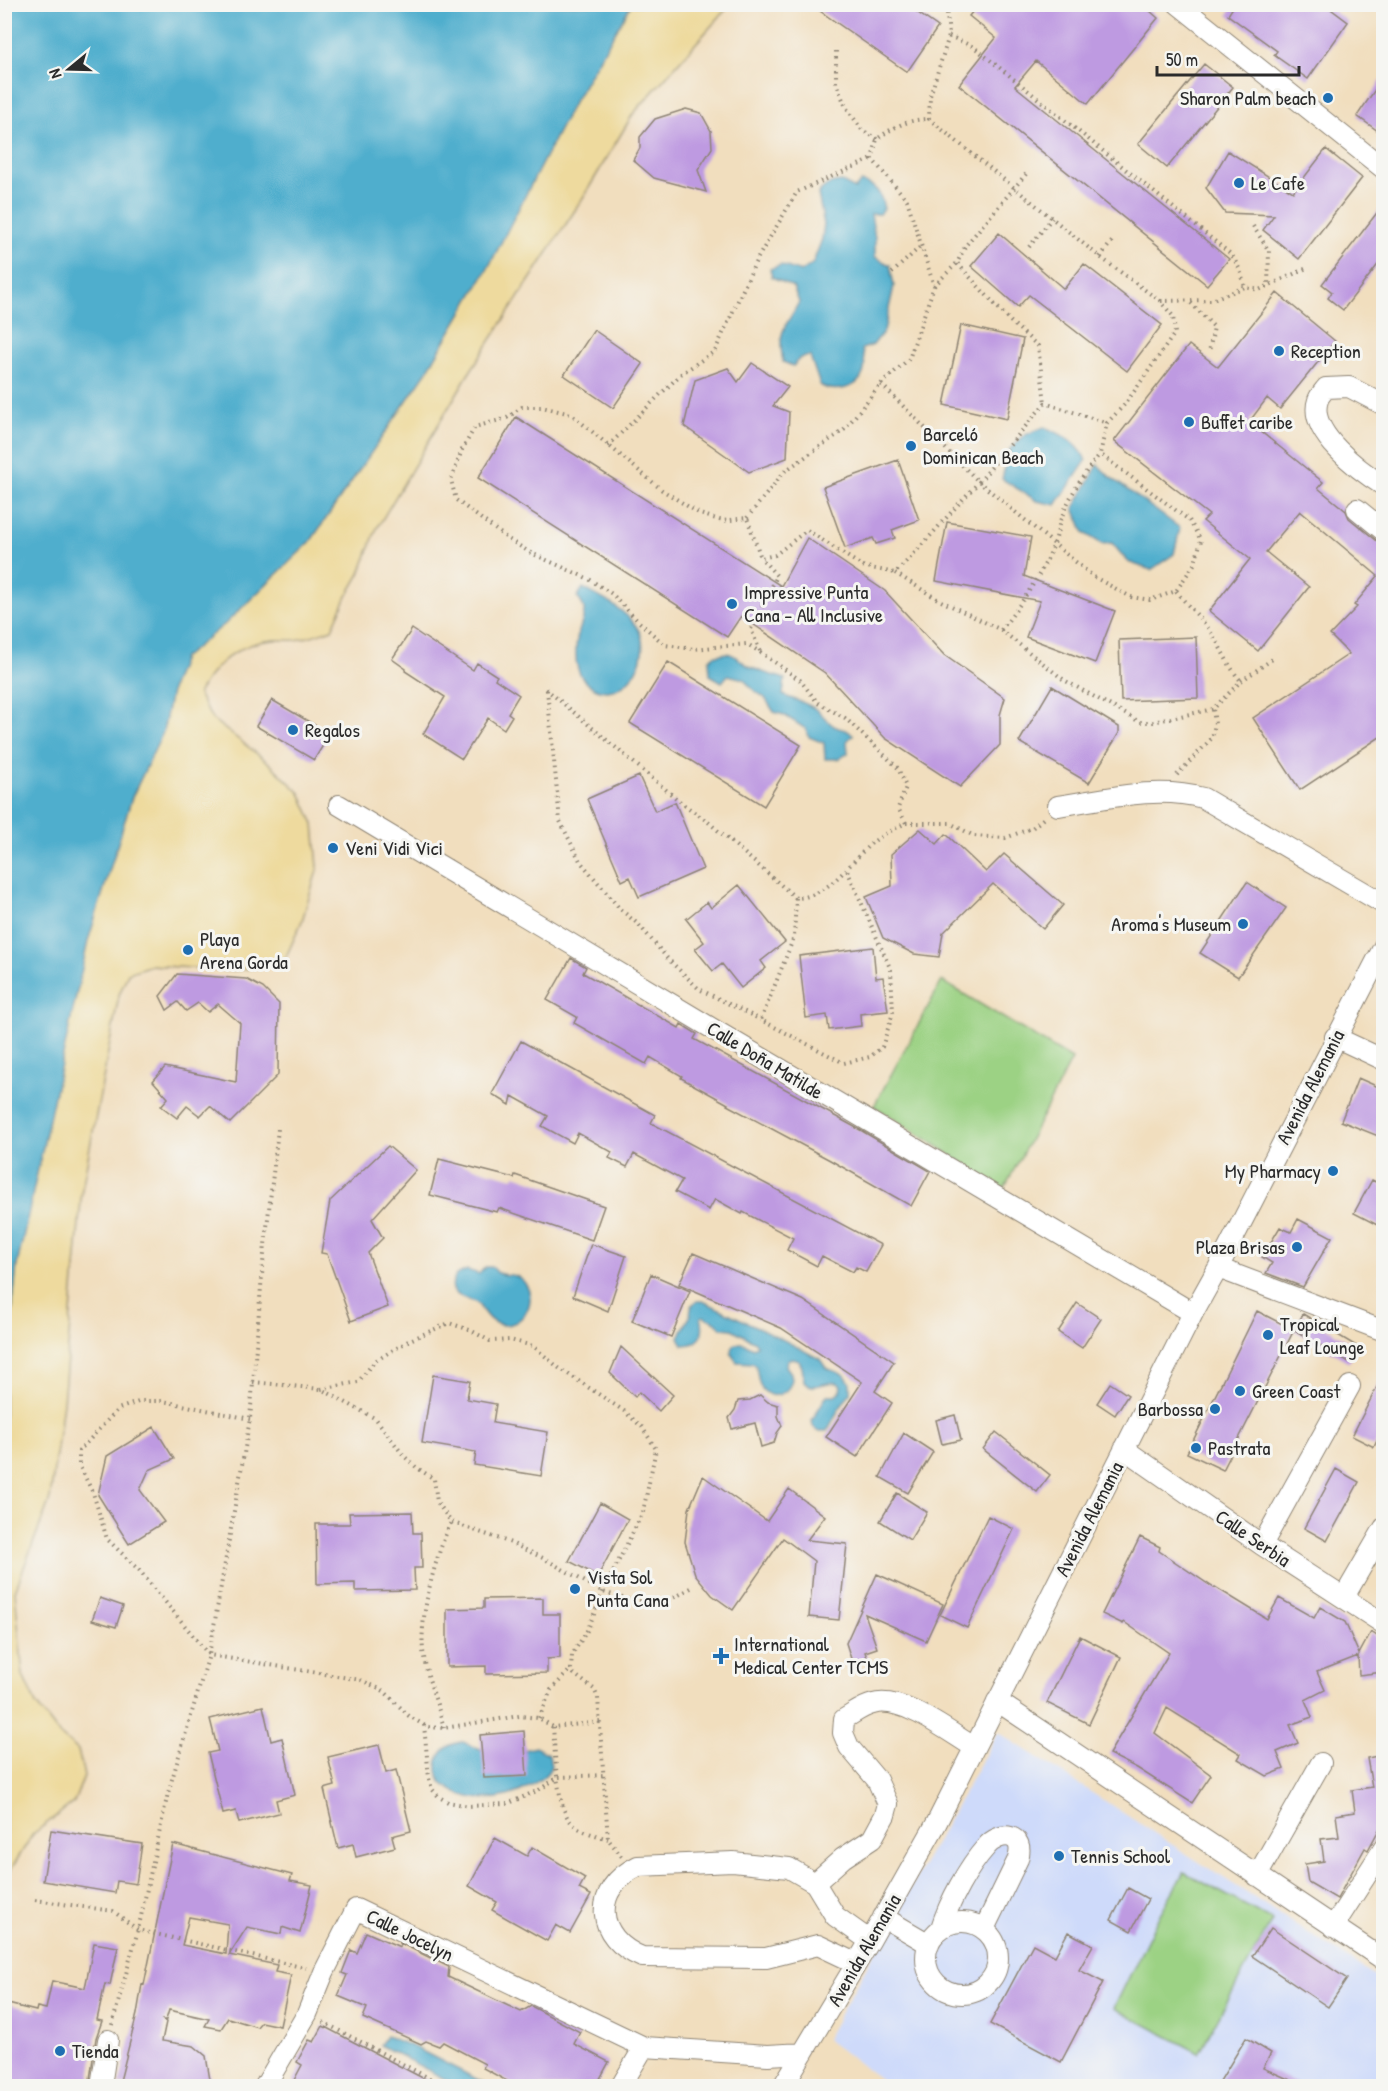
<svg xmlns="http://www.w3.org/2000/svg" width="1388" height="2091" font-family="'Patrick Hand',sans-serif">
  <rect width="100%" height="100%" fill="#f6f6f2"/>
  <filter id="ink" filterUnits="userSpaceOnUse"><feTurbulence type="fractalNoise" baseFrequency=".0167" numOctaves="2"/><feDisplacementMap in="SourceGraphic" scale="12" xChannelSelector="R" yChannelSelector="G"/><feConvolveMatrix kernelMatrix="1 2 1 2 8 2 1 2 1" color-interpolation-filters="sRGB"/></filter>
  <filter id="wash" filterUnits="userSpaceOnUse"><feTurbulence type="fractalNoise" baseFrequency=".008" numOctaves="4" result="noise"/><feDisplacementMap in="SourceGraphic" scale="24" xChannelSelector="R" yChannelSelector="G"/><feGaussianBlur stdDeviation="1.35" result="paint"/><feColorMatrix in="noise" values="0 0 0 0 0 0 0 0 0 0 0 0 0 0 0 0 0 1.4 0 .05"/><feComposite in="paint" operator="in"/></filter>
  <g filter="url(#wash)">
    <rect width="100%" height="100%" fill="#f1debe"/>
    <path fill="#cedafa" d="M998,1732l385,249v82l-8,23h-485l-64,-47z"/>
    <path fill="#9cd284" stroke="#647e58" stroke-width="1.5" d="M942,981l130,78 -68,130 -130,-83z
      M1184,1872l88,48 -73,133 -85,-45 46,-94z"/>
    <path fill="#eeda9e" stroke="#8c8264" stroke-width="1.5" d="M631,5h99l-97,109 -52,87 -115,177 -90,152 -16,44 -13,22 -15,33c-12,4 -24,9 -36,11 -8,1 -16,-1 -23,0 -36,3 -59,24 -75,54l14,25 57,44 31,30 14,31 4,43 -16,54 -17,38 -25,8 -29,4 -80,-6 -23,8 -9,22 -37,194 -19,214 -13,96 -35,92 8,85 13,28 23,30 19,16 6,26 -10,26 -41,32 -28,45 -1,-497 13,-117 71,-324 44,-144 31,-65 9,-46 11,-29 42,-33 85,-82 117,-171 60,-101 85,-165z"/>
    <path fill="#4faecd" stroke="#3d6c7c" stroke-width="1.5" d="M5,4l626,1 -59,100 -85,165 -60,101 -117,171 -85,82 -42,34 -11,28 -9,46 -31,65 -44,144 -71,324 -12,117z
      M842,182l13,7 6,-7c16,3 20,12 23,27l-5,5h-8l4,24v19l15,8 4,21 -10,45 -11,14 -11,4c2,9 4,17 1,25 -6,16 -30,19 -43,11l-10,-29 -10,2 -7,8 -10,-4c-6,-33 2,-33 16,-60l-6,-15 -21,-10 -2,-8 11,-4 20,7 12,-9 9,-24 2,-15 -6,-30c7,-10 13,-11 24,-12z
      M1044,427c16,6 36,17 42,34l-30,44 -19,-4 -35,-22 7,-29 16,-15z
      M1098,465l11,11 71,52 -6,26 -23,16 -23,-8 -16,-19 -10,1 -18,-11 -10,-25z
      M583,588c18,10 40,20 53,38 23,31 -19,89 -52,54 -9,-10 -9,-27 -7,-40 1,-11 8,-20 7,-31 -1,-5 -4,-8 -7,-12z
      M726,653c10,1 13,7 21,12 13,8 24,9 38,14l-2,16c12,6 24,7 35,16 6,5 11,13 18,16 7,3 11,2 17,8l-6,6 1,12 -9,6h-14l-1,-16 -15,-6 -3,-8 -22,-14 -10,-3 -9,-14 -14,-10 -7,-9 -16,-4 -6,7 -12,-7 -1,-15 4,-4z
      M485,1267h7c3,2 4,5 6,6 7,4 17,-2 26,9 18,22 -8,54 -32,39 -7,-5 -10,-12 -15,-18 -13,-6 -33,-7 -21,-28l11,-5 12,4z
      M697,1301h6l75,36 42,22 6,9 19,7 5,8v10l-12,18 -11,20h-10l-4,-5 -1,-6 15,-25h8l5,-4 1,-5 -3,-3c-13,-4 -24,10 -34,-2 -2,-9 1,-19 -12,-23l-5,2 -1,6 5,7 1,6c-2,13 -18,23 -29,11 -6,-7 -5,-16 -7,-24l-3,-3 -16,-1 -6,-8c2,-16 13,-11 22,-6l4,-2 -2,-4 -23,-13 -11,-1 -5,-6 -13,-6 -2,1c4,15 1,28 -18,28l-4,-8 10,-19 3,-13z
      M463,1742l24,11 24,1 24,-7 14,7 2,13c-4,9 -13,14 -21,19 -26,16 -64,19 -88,-3 -12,-19 -1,-39 21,-41z
      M386,2036l30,12 74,38h-32l-78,-41z"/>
    <g id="blocks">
      <path fill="#be9ae1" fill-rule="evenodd" d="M810,4h95l33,23 -31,45z
        M979,4h163l16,14 -70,86 -52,-43 -21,25 214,173 -22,26 -248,-200 37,-47 -27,-22z
        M1235,4h89l24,18 -40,57 -34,-24 3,-4 -49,-36z
        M1204,64l29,23 -66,81 -29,-24z
        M1383,78v45l-5,8 -21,-15z
        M686,109l15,4 10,18 1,17 -14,22 8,22 -52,-14 -21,-18 7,-12v-11l15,-18z
        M1326,149l36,29 -63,81 -36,-29 11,-15 -49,-2 -19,-25 22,-37 65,41z
        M1383,205v53l-40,52 -15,-12 4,-6 -10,-8z
        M999,233l65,56 20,-25 78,61 -35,46 -98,-76 -11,12 -47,-41z
        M1277,293l58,48 -55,68 -13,-11 -18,24 74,60 -5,6 28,23 3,7 27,22 7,3v192l-83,55 -47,-72 96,-64 -19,-19 27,-28 -3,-2 24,-29 -78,-65 -34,41 43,35 -51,64 -49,-40 41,-52 -47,-38 6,-6 -95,-74 75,-96 29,22z
        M961,325l62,14 -16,80 -63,-14z
        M594,330l49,34 -30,44 -49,-33z
        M752,363l36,24 -15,19 16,6 -2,46 -38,14 -65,-46 11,-46 33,-12 10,14z
        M516,417l265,169 26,-48 78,53 59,64 61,43 -5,17v30l-40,42 -75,-49 -60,-65 -84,-57 -14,21 -249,-159z
        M898,460l21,60 -27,10 3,8 -19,6 -3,-6 -28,10 -22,-61z
        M947,522l84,15 -7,39 91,35 -20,52 -69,-26 14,-36 -104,-20z
        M412,629l61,41 4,-7 20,13 -2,3 24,16 -11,18 4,3 -8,13 -16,-11 -26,41 -39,-25 22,-37 -40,-26 1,-2 -14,-10z
        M1196,637l2,61 -77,3 -2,-61z
        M668,662l133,83 -37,61 -134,-83z
        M1052,686l67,41v6l-30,50 -70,-41z
        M272,700l58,34 -16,26 -58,-34z
        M639,776l16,35 20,-9 28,67 -64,28 -9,-20 -8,4 -35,-82z
        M920,829l17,15 9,-10 40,38 18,-18 59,51 -20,24 -50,-45 -50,49 -4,24 -25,-3 -31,-16 -17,-41 26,-11 -1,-32z
        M1247,882l39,26 -48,69 -38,-24z
        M739,885l46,57 -24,19 5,7 -25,20 -19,-24 -9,7 -18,-22 9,-7 -18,-23 21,-17 4,6z
        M873,947l3,31 7,-1 5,34 -28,3 1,12 -32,4 -2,-15 -21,3 -7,-62z
        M571,958l15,9 -3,6 96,55 2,-4 16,10 -3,5 168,92 68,40 -19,35 -81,-46 -103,-55 1,-1 -47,-26 1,-2 -32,-19 -4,7 -72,-41 3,-6 -30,-17z
        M177,974l69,5 17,9 16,16 -1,71 -48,48 -20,-17 -10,10 -13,-10 -10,12 -16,-12 7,-8 -15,-17 12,-14 71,15 4,-59 -22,-19 -10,8 -10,-9 -12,8 -8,-9 -11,8 -7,-14z
        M521,1041l134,74 -4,8 230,122 -15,27 -10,-5 -3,5 -31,-16 -5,10 -30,-16 6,-12 -50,-26 -1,2 -27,-15 -6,11 -34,-18 7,-12 -48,-26 -7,13 -18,-9 3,-6 -34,-19 -5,10 -31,-17 6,-10 -36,-20 -2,9 -18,-11z
        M1358,1078l25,11v49l-42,-17z
        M388,1146l28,24 -44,49 11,19 -15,15 20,54 -37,14 -24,-67 -6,-1 9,-52z
        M439,1159l75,19 1,-3 89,31 -12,34 -93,-32 -2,4 -67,-17z
        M1372,1180l11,6v42l-29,-15z
        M1298,1219l34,18 -29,50 -37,-14 6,-10 -10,-6 18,-30 11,5z
        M591,1244l35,12 -18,55 -35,-15z
        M693,1253l110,47 91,62 -19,29 17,12 -35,54 -31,-20 36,-55 -81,-54 -102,-44z
        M651,1274l39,17 -19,46 -39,-16z
        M1077,1303l24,16 -19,29 -24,-16z
        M1257,1311l37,19 -71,140 -36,-17z
        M1303,1314l55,33 -9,15 -55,-32z
        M621,1347l52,48 -14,16 -20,-19 -4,5 -25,-24z
        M433,1375l37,6 -3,18 29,5 -3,19 55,9 -7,44 -67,-11 2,-13 -54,-9z
        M1383,1375v53l-9,19 -22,-11z
        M1110,1383l18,12 -13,20 -18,-12z
        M760,1395l8,7 10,3v11l4,10 -5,7 -3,10 -13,4 -6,-24 -23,6 -3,-11 6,-8 3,-9 12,-1z
        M955,1415l6,25 -19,4 -6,-24z
        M154,1427l20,32 -25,11 -9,20 24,32 -35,22 -31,-49 9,-39z
        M996,1432l54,43 -13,17 -54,-43z
        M904,1433l29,19 -25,41 -28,-16z
        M1336,1469l23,13 -32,59 -23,-13z
        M703,1476l64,45 22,-32 36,27 -18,24 40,4 -8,76 -30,-3 5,-56 -31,-23 -50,72 -21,-15 -17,-21 -10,-32 4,-33z
        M897,1493l30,19 -17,28 -30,-19z
        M600,1503l28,16 -30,57 -29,-15z
        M412,1512l1,21h8l1,35h-8l1,22 -60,1v-8l-38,1 -1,-60h34l-1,-11z
        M988,1516l26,13 -47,99 -27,-13z
        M1140,1537l20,10 -1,4 55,37 1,-1 52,32 12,-21 35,20 6,-11 25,15 14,32 12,-22 12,8v32l-24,3 -1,-19 -41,16 8,18 -20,10 7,17 -22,8 8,18 -21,9 7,17 -17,7 -29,-17 3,-5 -74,-46 -12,25 56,42 -19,28 -55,-35 -28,-14 60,-101 -45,-31 -1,2 -21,-10z
        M877,1574l66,30 -17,37 -61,-27 12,34 -12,4 3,8 -15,5 -7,-22z
        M100,1598l23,8 -7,21 -24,-7z
        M543,1598v16h17v44l-13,1v14l-61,1v-8l-39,1v-58l37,-1v-9z
        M1080,1636l41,21 -32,67 -42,-21z
        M263,1706l8,35 11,-3 13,57 -19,5 3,13 -40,10 -3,-12 -13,3 -15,-61 10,-2 -8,-32z
        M524,1731l3,45 -43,2 -4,-43z
        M379,1745l7,28 10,-3 15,61 -19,5 3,11 -39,10 -3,-13 -15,4 -14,-59 11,-3 -7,-29z
        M1383,1755v67l-15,28 -3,-2 -28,51 -29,-17 -3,-18 19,-3 -3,-22 18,-2 -3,-22 19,-3 -3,-22 20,-3 -5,-29z
        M51,1830l91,14 -6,40 -19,-3 -2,12 -72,-12z
        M495,1838l32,18 5,-9 53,31 -6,11 12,6 -21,38 -14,-8 -9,16 -55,-31 5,-8 -28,-16z
        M173,1844l119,31 -2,6 22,4 -12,48 -18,-6 -1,7 -34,-7 -18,28 48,10 -2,7 16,3 -11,51 -19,-4 -4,5 -29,-9 -7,11 -16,-3 4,-7 -40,-9 -3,10h-3l3,2 -4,19 32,5 12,10 5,30h-83l-9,-1 18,-71 5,-30 2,1zM189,1917l39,7 -2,30 -44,-9z
        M1128,1888l20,11 -17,32 -20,-11z
        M1271,1928l76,51 -19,28 -76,-51z
        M366,1932l34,15v-4l49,24 -1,10 73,35 10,-6 49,26 -6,12 35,18 -13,24h-80l-33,-18 2,-4 -42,-22 -4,4 -13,-5 -5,3 -58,-26 4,-10 -29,-12 9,-21 -5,-2 9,-23 6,3z
        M1068,1932l25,13 -14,25 24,12 -42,80 -71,-38 43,-80 22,12z
        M94,1943l24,4 -8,38 -5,-1 -8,36 5,1 -6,17 -7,48h-85v-83l32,8 1,-4 9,2 6,-28 33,7z
        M323,2026l90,47 25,13h-135l-10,-4 9,-17 -5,-3 12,-22 5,2z
        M1246,2038l25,15 -8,15 41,18h-87z"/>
    </g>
  </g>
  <g filter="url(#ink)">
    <use href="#blocks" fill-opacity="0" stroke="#8e8474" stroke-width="1.5"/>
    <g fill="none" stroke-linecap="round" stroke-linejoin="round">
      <defs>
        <path id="minor" d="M1178,4l206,165
          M1384,405l-35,-18 -23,1c-3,4 -7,8 -8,12 -11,32 42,71 66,86
          M1357,509l27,22
          M339,805l379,227 475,281
          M1058,806c47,-7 98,-21 145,-8l181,106
          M1335,1037l49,23
          M1218,1268l166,63
          M1124,1449l138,96 122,79
          M1262,1545l88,-159
          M1344,1597l40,-69
          M997,1701l387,259
          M1257,1876l64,-113
          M815,1883l28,-25 29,-19 13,-24 3,-11 -11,-24 -28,-33 -6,-14 1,-14c9,-5 19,-13 29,-15 29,-9 77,29 101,43
          M883,1917l46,27
          M926 1958a36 36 0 1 1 72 0a36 36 0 1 1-72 0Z
          M1333,1927l51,-79
          M941,1928c8,-26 27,-61 45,-81 14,-17 40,-14 32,12l-34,70
          M856,1963l-38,-18 -52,13 -124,-1c-47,-19 -51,-68 -4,-91l95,-4 56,6 26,15 20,33 35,25
          M101,2086l7,-46
          M265,2086l42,-72 17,-42 32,-63 288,138 124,8 35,-2
          M621,2086l23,-39
          M783,2086l87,-145 66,-117 257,-511 25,-45 166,-322"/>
      </defs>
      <use href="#minor" stroke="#8e8474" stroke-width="22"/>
      <path stroke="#8e8474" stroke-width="4" stroke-dasharray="1.5 4.5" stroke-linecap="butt" d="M949,36l25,11 258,208 8,15 5,17
        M836,51v32l10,24 16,23 15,9
        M1026,174l-60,71 -9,18 54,59 27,24 7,57
        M1253,226l16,25 -1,35
        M1029,247l23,-29
        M1100,257l13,-17
        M892,273l28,-26
        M934,286l23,-23
        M1161,301l51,-1 33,-13 14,3 48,-22
        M1191,303l23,24 -5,25
        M881,384l28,-25 25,-73 -27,-86 -35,-41 5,-20c16,-12 32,-20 52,-20
        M608,446l73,-72 34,-23 41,-90 41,-69 75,-33
        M747,518l38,-47 59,-41 37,-46 98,98 66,-79 62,20
        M895,573l44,27 62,30 63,50 76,42h13l60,-13 28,-28 33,-23
        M1176,591c10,13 22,24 32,37 13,17 19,38 33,53
        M1001,630c20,-26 41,-56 53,-86 3,-8 4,-16 6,-23 9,-24 23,-47 40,-67
        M760,651l-9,-22 26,-53 -16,-18
        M546,689l137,115 24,17 89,77c36,-1 57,-42 81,-59 9,-6 19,-11 29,-16l-8,-15 8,-21 -8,-19 -53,-50 -27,-15 -18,-23 -40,-28 -13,-8 -53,5 -29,-4 -27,-24 -26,-27 -23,-15 -58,-26 -23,-14 -52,-39 -5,-20 11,-30 13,-23 32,-9 15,-11h20l29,7 91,76 38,24 23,7 24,-3 14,40 14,-3 32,-25 55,36 33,7c30,-29 55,-61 84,-91l115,95 37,20 19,3 26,-9 19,-28 6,-23 -12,-20 -89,-66 7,-31 19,-20 49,-70 -2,-17 -13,-15 -60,-44 -171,-138 1,-23 19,-60 -3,-32
        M547,690l13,131 20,40 40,48 19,16 29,34 31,30 62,31
        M1177,775l35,-37 3,-14 -2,-15
        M906,823h44l24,13 31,2 27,-10 12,-10
        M796,898l-2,39 -33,83 83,43 26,-6 12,-10 11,-34 -2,-43 -44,-100
        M253,1382l68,7 55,30 28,37 12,11 18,12 3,23 14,20 60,21 32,15 60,34 23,7 33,4 16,-6 18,-10
        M321,1389l37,-7 17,-21 35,-21 39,-17 21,7 20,11 20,-1 23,6 26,22 65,43 18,16 14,22 -13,63 -40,80 -15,37 -16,26 -1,14 3,5 20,15 4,9 10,141 14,18
        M250,1419l-87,-18h-22l-23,8 -39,42v14l14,28 14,46 32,31 70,85 152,25 23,11 25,25 18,11 17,1 75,-12 20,2 14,9 48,-5
        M539,1718l12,-28 20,-21
        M424,1725l5,53 3,11 7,8 9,5 21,4 38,-2 32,-14 19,-13 47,-2
        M553,1727c2,22 3,80 18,95 9,10 25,13 37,17
        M444,1728c-6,-23 -16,-47 -20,-71 -7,-36 12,-102 27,-135
        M35,1900l78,11 25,19 168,38
        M323,2022l121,64
        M112,2025l26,-95 30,-137 41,-138 41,-236 13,-156 15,-134"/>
      <use href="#minor" stroke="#fff" stroke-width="20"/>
    </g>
  </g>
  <g fill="#1f6fb2" stroke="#f6f6f2" stroke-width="2">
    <circle cx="1328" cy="98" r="6"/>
    <circle cx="1239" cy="183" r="6"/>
    <circle cx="1279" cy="351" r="6"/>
    <circle cx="1189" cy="422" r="6"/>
    <circle cx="911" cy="446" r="6"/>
    <circle cx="732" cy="604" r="6"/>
    <circle cx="293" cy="730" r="6"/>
    <circle cx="333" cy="848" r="6"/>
    <circle cx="1243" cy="924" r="6"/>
    <circle cx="188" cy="950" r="6"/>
    <circle cx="1333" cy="1171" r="6"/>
    <circle cx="1297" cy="1247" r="6"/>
    <circle cx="1268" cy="1335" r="6"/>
    <circle cx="1240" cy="1391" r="6"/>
    <circle cx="1215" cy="1409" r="6"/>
    <circle cx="1196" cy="1448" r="6"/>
    <circle cx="575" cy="1589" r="6"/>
    <path d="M718 1647h6v6h6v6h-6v6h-6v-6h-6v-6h6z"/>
    <circle cx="1059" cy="1856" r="6"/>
    <circle cx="60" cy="2051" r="6"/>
  </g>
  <g text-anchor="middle" stroke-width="6" stroke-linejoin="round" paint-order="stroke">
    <g font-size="20" fill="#2b2b2b" stroke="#f6f6f2" text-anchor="start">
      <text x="1316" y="105" text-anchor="end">Sharon Palm beach</text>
      <text x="1251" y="190">Le Cafe</text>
      <text x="1291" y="358">Reception</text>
      <text x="1201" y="429">Buffet caribe</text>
      <text x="923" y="441">Barceló<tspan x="923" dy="23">Dominican Beach</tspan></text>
      <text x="744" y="599">Impressive Punta<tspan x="744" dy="23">Cana - All Inclusive</tspan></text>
      <text x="305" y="737">Regalos</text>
      <text x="345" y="855">Veni Vidi Vici</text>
      <text x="1231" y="931" text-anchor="end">Aroma's Museum</text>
      <text x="200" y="946">Playa<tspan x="200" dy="23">Arena Gorda</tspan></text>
      <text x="1321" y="1178" text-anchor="end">My Pharmacy</text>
      <text x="1285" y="1254" text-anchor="end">Plaza Brisas</text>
      <text x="1280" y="1331">Tropical<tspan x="1280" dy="23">Leaf Lounge</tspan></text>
      <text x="1252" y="1398">Green Coast</text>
      <text x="1203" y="1416" text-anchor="end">Barbossa</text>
      <text x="1208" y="1455">Pastrata</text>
      <text x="587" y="1584">Vista Sol<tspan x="587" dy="23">Punta Cana</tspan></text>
      <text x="734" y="1651">International<tspan x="734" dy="23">Medical Center TCMS</tspan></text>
      <text x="1071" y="1863">Tennis School</text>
      <text x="72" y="2058">Tienda</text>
    </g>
    <g font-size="20" fill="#2b2b2b" stroke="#f6f6f2">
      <text transform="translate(765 1060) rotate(31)" y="7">Calle Doña Matilde</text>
      <text transform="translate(1310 1087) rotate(-63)" y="7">Avenida Alemania</text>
      <text transform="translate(1089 1519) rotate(-63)" y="7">Avenida Alemania</text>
      <text transform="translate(1253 1538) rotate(34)" y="7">Calle Serbia</text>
      <text transform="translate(410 1935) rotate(26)" y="7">Calle Jocelyn</text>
      <text transform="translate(864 1950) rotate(-60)" y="7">Avenida Alemania</text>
    </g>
  </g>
  <rect width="1388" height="2091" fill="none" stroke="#f6f6f2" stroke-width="24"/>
  <g transform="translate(69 69) rotate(251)" stroke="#f6f6f2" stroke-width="4.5" paint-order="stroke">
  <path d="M0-4.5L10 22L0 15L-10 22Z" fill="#2b2b2b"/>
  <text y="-9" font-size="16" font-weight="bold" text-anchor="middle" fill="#2b2b2b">N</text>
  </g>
  <path d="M1157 66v9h142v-9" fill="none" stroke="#2b2b2b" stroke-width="3"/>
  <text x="1166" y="66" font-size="18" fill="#2b2b2b" stroke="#f6f6f2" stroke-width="4.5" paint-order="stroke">50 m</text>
</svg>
